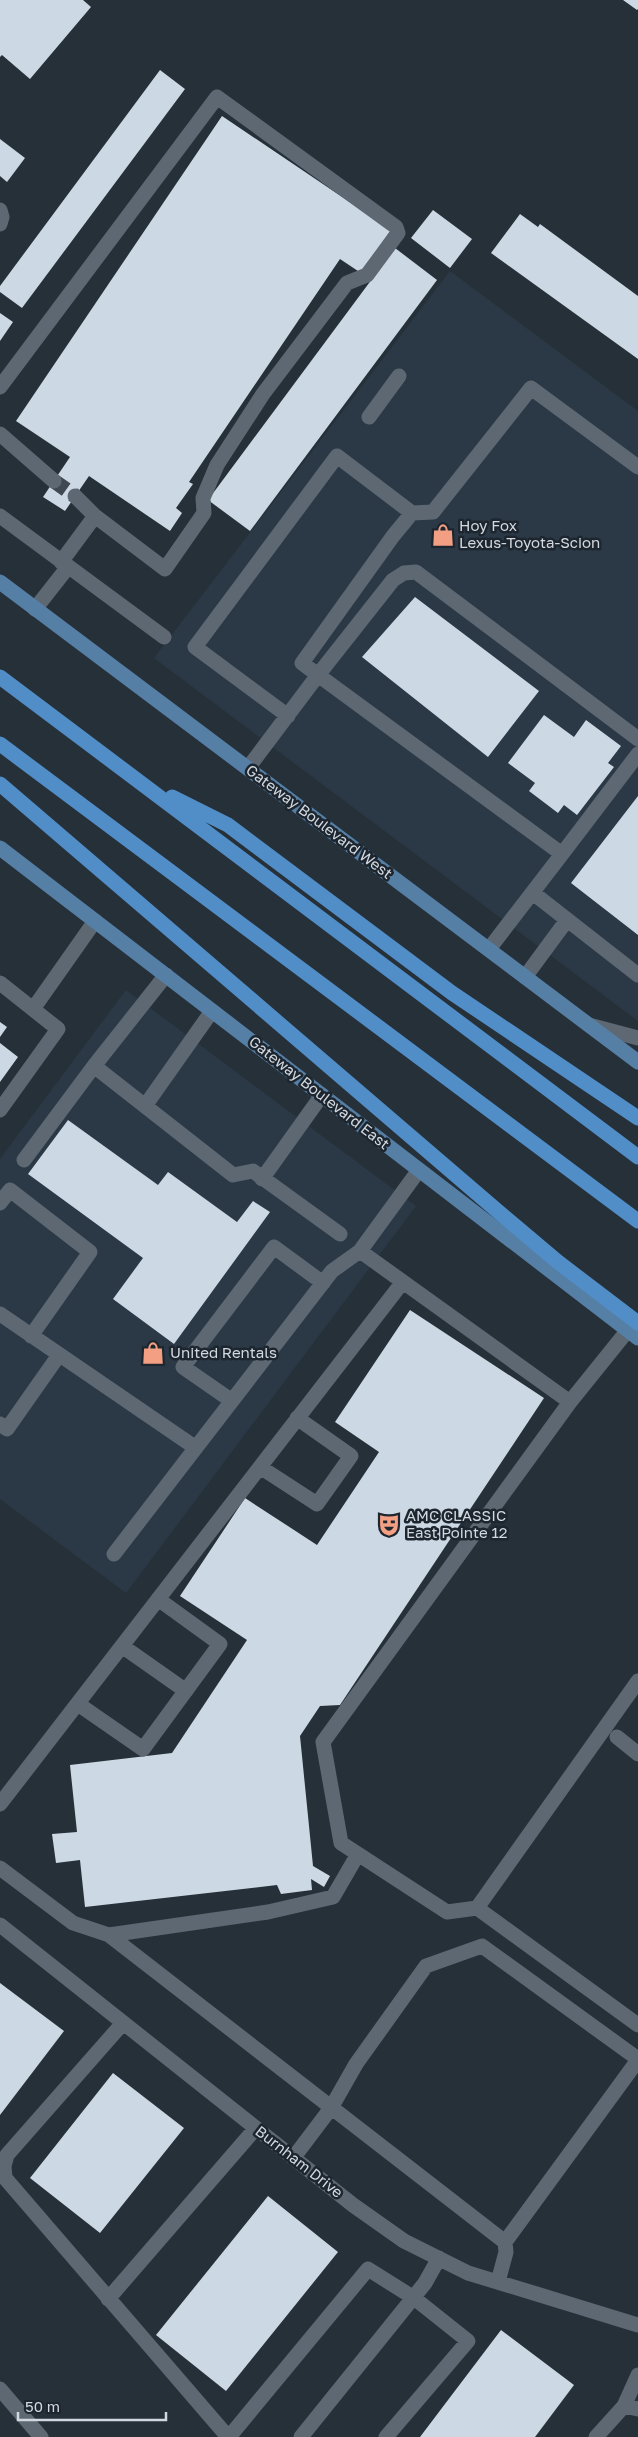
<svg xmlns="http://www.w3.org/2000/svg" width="638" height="2437" font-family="'Golos Text',sans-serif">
  <rect width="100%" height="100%" fill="#263039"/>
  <path fill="#2b3947" d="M450,271l188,140v610l-484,-363z
    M126,990l290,216 -290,387 -126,-94v-340z"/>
  <path fill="#ccd8e4" d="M0,0h83l8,7 -61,72 -28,-24 -2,2z
    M623,0h15v9l-1,1z
    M160,70l25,19 -163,219 -22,-16v-6z
    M222,116l169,114 -30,43 -21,-14 -151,223 4,2 -17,24 6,5 -12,18 -81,-55 -24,35 -22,-14 27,-40 -54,-36z
    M0,139l25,19 -18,24 -7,-6z
    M433,210l39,29 -22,29 -39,-30z
    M520,214l18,13 2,-3 98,72v63l-147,-106z
    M395,248l42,32 -187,251 -42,-31z
    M0,313l13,9 -13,19z
    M415,597l124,94 -51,66 -126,-100z
    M544,715l30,22 12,-17 35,26 -13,17 6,4 -37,48 -13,-10 -6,8 -29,-22 6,-8 -27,-20z
    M638,796v139l-67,-52z
    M0,1022l7,5 -7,10z
    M0,1043l18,14 -18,25z
    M68,1120l90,65 10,-13 69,50 16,-21 17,11 -96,132 -61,-45 30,-41 -115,-84z
    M410,1310l134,88 -204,307 -20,1 -20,30 13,130 17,10 -6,11 -13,-8 1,11 -31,4 -4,-9 -192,22 -5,-47 -24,3 -4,-29 25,-2 -7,-67 102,-12 75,-113 -67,-44 65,-98 72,47 62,-93 -44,-30z
    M0,1983l64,48 -64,84z
    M113,2073l71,55 -84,105 -70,-55z
    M268,2196l70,56 -112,139 -70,-56z
    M501,2330l73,55 -39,52h-115z"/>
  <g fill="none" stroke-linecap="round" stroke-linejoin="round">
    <path stroke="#404952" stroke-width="15" stroke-dasharray="15 8" stroke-linecap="butt" d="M54,481l21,15"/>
    <path stroke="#5d6873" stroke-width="15" d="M0,210l2,7 -2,7
      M0,387l217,-290 179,130 2,6 -31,42 -20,8 -84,111 -46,71 -14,33 1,15 -39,56 -70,-53 -20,-20
      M369,417l30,-41
      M0,434l54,47
      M412,513l21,-1 98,-124 107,79
      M0,516l164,121
      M61,562l34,-46
      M35,609l33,-42
      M288,716l-93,-69 142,-191 75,57 -19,23 -91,127 16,12 75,-95 11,-7 12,-1 222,167
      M248,768l70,-93 244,179 -73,95
      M562,854l76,-100
      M533,893l105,82
      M525,977l42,-57
      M0,983l58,46 -58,81
      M33,1009l62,-88
      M589,1025l49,13
      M94,1066l72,-91
      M145,1106l67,-95
      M24,1160l70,-94 139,109 20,-4 87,63
      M419,1170l-59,81 210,151
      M262,1179l60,-84
      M0,1203l10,-13 80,62 -59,84
      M0,1314l196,134
      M628,1330l-58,72 -247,340 18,101 106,69 30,-4 161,117
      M232,1401l-49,-34 91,-120 49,36
      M0,1424l7,5 52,-74
      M260,1467l57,37 34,-48 -54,-38
      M114,1554l218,-283 28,-20
      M122,1646l64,45
      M78,1704l65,45 77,-105 -62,-45
      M617,1737l21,17
      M0,1804l402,-521
      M358,1854l-25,43 -65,15 -159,23 396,307 133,-182
      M0,1868l73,55 36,12
      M477,1908l161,-227
      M0,1925l353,280 51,36 64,32 170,52
      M123,2023l-116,132 -3,11 1,12 223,259
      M294,2157l37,-49 25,-44 70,-98 56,-20 156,113
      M498,2282l8,-30 -1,-10
      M108,2299l148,-171
      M638,2375l-14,31 14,3
      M0,2389l41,48
      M229,2437l139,-168 46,29 54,43 -82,96
      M301,2437l124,-154 14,-25
      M596,2437l28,-31"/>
    <path stroke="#567fa6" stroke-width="15" d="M0,582l638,480
      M0,848l638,490"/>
    <path stroke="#518ec8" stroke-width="15" d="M0,677l638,480
      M0,744l638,477
      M0,784l501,430 57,48 80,61
      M172,797l56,28 224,168 186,125"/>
  </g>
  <defs>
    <symbol id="shop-bare" viewBox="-9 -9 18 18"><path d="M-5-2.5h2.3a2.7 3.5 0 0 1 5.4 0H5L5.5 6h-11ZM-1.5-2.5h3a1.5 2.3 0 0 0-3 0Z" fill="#f39f84" stroke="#1d262f" stroke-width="2.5" paint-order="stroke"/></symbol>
    <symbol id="theatre-bare" viewBox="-9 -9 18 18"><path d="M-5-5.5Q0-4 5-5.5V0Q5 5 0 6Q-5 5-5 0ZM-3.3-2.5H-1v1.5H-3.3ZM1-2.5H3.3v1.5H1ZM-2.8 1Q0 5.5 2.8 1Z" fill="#f39f84" stroke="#1d262f" stroke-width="2.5" paint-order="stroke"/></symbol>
  </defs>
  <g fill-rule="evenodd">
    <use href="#shop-bare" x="427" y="519" width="32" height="32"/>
    <use href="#shop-bare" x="137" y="1337" width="32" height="32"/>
    <use href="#theatre-bare" x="373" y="1509" width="32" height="32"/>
  </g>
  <g text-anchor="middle" stroke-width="5" stroke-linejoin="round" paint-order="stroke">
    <g font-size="15" fill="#d2d8df" stroke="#1d262f" text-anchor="start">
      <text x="459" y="531">Hoy Fox<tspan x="459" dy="17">Lexus-Toyota-Scion</tspan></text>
      <text x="170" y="1358">United Rentals</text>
      <text x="406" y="1521">AMC CLASSIC<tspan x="406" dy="17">East Pointe 12</tspan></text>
    </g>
    <g font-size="15" fill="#d2d8df" stroke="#1d262f">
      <text transform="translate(319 822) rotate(37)" y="5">Gateway Boulevard West</text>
      <text transform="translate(319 1093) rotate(38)" y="5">Gateway Boulevard East</text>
      <text transform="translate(299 2162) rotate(38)" y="5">Burnham Drive</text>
    </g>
  </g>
  <path d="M18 2412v8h148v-8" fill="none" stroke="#d2d8df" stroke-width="2.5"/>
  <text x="25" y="2412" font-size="15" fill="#d2d8df" stroke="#1d262f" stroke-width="4" paint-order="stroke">50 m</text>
</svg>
